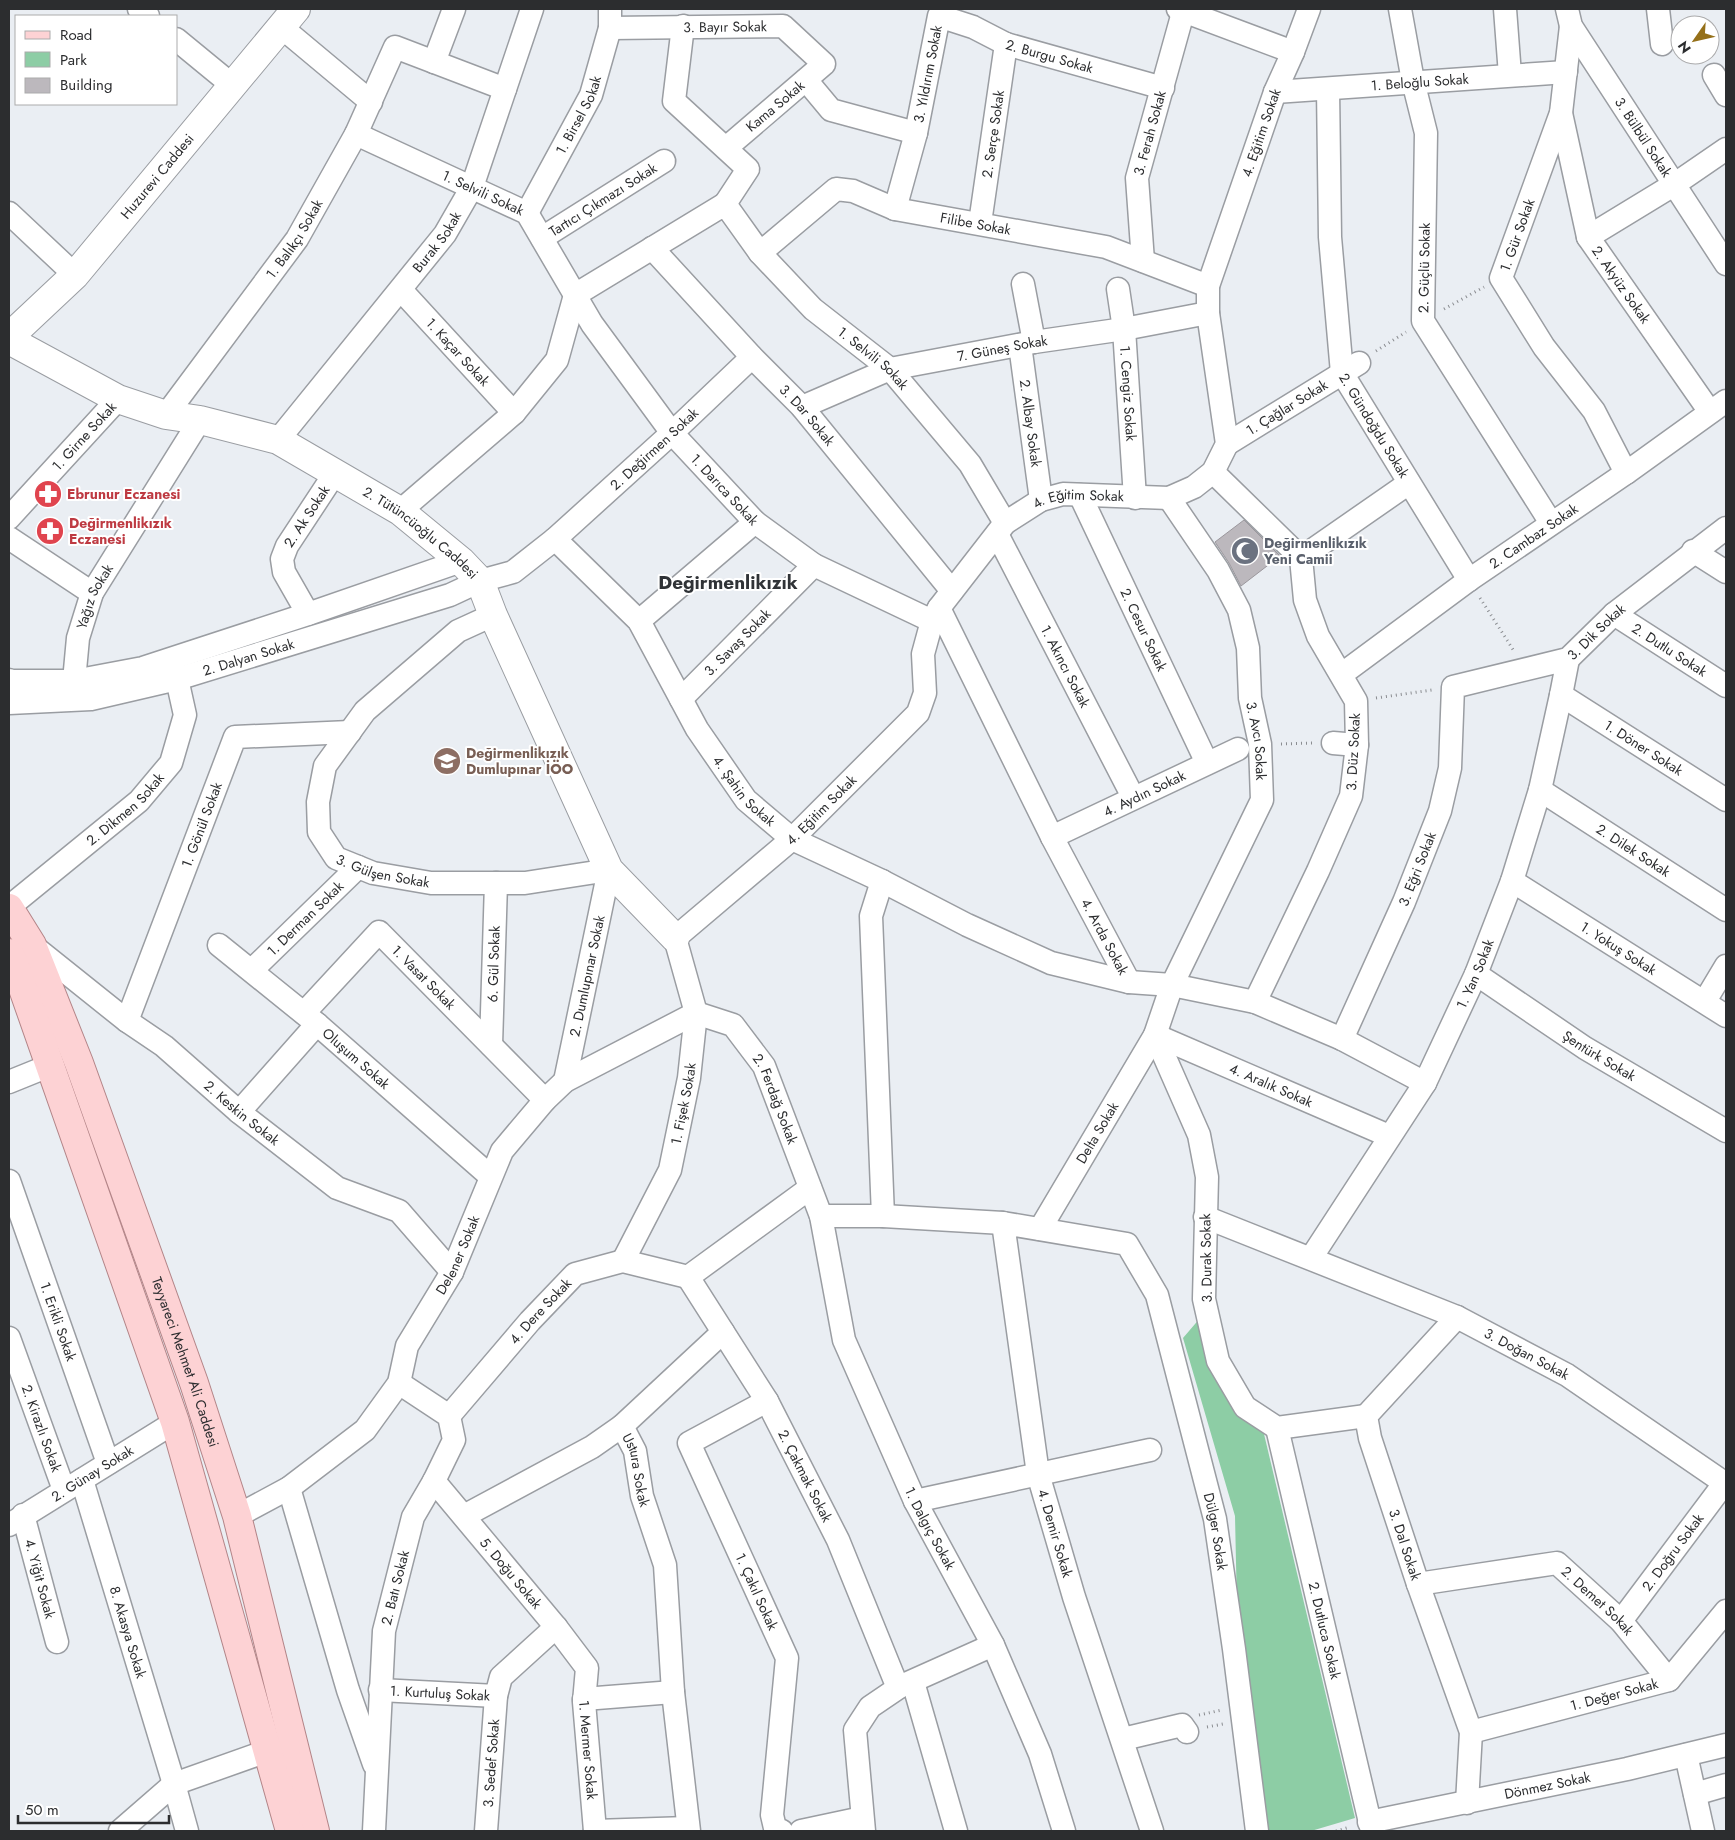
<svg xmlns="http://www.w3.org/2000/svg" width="1735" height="1840" font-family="Jost,sans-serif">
  <rect width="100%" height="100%" fill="#eaeef3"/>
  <path fill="#8dcda5" d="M1201,1317l32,84 31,33 91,384 -44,13h-43l-31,-222 -2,-93 -52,-178z"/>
  <path fill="#bcb8bd" stroke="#9b979c" d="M1244,520l36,36 -39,30 -12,-23 -14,-21z"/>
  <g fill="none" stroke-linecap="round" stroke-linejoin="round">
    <defs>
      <g id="minor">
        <path d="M139,9l9,7"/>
        <path d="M1178,9l115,43"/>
        <path d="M1400,9l13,72 13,52 -3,188 128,202"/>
        <path d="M1505,9l5,66"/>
        <path id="s1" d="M1567,9l4,17 155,238"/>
        <path d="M1658,9l4,35"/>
        <path d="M280,26l91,76"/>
        <path d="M683,26l-9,75 74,68 -23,35"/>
        <path d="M1571,26l-10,87 -60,165 43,69 50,64 32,62"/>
        <path id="s2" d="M610,28l173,-2 41,38 -98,84"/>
        <path d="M176,39l56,46"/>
        <path d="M434,62l20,-53"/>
        <path d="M1714,75l12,20"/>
        <path d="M806,80l25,30 85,23"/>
        <path id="s3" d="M1328,89l2,148 12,136 127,207"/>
        <path id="s4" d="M1275,92l291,-20"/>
        <path id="s5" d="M1561,113l27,124 122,175"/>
        <path id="s6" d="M356,134l171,79 48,82 150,-91 35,49 53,56 77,60 80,95 35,59"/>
        <path id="s7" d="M895,209l21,-76 23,-117 34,11 33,17 157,44"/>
        <path d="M9,213l66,62"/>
        <path id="s8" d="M527,213l64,-118 19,-67v-19"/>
        <path id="s9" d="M980,223l26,-179"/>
        <path d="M1588,237l87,-53 51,-35"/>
        <path id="s10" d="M542,238l122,-77"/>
        <path id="s11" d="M652,248l100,109 50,50 150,184"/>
        <path id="s12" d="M760,253l76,-64 17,2 42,18 211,38 102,39"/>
        <path id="s13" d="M1143,261l-6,-83 47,-169"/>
        <path d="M1023,284l11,58"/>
        <path id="s14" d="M1118,289l6,40 11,169"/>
        <path id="s15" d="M401,290l113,123"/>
        <path id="s16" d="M575,295l17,29 80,109 83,89 59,43 118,56"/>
        <path id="s17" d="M1020,345l21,155"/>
        <path id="s18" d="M802,407l88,-38 144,-27 90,-13 84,-16"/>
        <path id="s19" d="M166,415l131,-176 59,-105 39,-87 110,42"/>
        <path id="s20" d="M278,440l167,-206 27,-47 60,-178"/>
        <path id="s21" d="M1227,444l132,-81"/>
        <path d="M1213,472l88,86 4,42 13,36 38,65 1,44 -6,51 -33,75 -63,131"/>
        <path id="s22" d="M1080,495l127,268"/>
        <path id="s23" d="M1169,498l49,72 21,40 9,38 2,50 10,46 2,56 -90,185 -17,50 44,100 8,42 -3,122 14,62 27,46 32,21 89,-12"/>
        <path d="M400,511l114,-98 43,-53 18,-65"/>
        <path id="s24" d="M9,518l109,-119"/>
        <path id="s25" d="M997,534l136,263"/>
        <path d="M9,538l83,55"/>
        <path id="s26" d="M555,539l117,-106 80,-76"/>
        <path d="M1693,551l33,21"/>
        <path d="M1301,558l108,-75"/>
        <path id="s27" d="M939,608l113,229 77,145"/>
        <path id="s28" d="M308,614l-24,-42 -2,-13 5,-13 48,-73"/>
        <path id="s29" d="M1614,614l112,72"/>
        <path id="s30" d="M493,615l-35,16 -93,80 -40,55 -7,36 1,30 17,26 37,15 58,10h94l84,-13 -44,211"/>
        <path d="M639,621l116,-99"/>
        <path id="s31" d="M1342,674l127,-94 157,-107 100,-72"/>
        <path d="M9,680l3,1h62l69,-13 165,-54 153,-53"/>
        <path id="s32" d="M74,681l4,-43 14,-45 108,-173"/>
        <path id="s33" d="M1561,695l165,105"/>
        <path id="s34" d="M681,699l133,-134"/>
        <path id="s35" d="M9,703l82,-4 86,-20 273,-84 30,-14 33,-9 42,-33 84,82 58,108 49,71 46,39 90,42 85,44 84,38 78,19 43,3 83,17 87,37 83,44"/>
        <path d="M1333,743l24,2"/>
        <path id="s36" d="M1540,790l186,120"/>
        <path id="s37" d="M1052,837l186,-88"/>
        <path d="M882,881l-11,35 12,300"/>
        <path id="s38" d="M1512,881l214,135"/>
        <path id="s39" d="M9,907l130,-106 32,-38 14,-48 -8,-36"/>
        <path id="s40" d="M32,945l95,76 37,25 75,66 98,76 62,23 53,61"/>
        <path id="s41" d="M219,945l98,79 173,152"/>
        <path id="s42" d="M252,970l106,-103"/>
        <path id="s43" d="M1476,974l109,74 141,83"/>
        <path d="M1705,1001l21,-35"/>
        <path id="s44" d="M304,1013l75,-81 166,168"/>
        <path id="s45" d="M127,1021l108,-284 115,-5"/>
        <path id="s46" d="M1342,1039l62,-137 36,-91 10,-43 3,-81 115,-28 46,-45 112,-86"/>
        <path id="s47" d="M491,1045l5,-162"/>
        <path d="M9,1082l42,-17"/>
        <path d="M239,1112l78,-88"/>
        <path id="s48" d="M9,1181l99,282"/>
        <path id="s49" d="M821,1216h62l120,7 124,21 30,51 58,224 19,130 23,182"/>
        <path id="s50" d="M1205,1217l252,100 110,58 159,109"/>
        <path id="s51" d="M1003,1223l35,251 36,123 78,234"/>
        <path id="s52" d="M1040,1229l115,-194 234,101"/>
        <path id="s53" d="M1311,1258l114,-175 51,-109 36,-93 28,-91 21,-95 7,-36"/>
        <path id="s54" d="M623,1261l47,-91 19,-92 7,-65 -21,-75 117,-99 126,-126 7,-20 -2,-39 9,-33 7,-13 66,-85 36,-23 22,-6 106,4 25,-11 19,-15 14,-28 -19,-131v-27l67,-194 18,-40 16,-43"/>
        <path id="s55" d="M688,1277l79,124 71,139 60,148 -28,19 -15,23 9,101"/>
        <path id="s56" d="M1457,1317l-91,99 4,22 48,146 53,148 -4,71"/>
        <path id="s57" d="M9,1338l55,152"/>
        <path id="s58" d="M767,1401l-78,42 98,215 -15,157 3,13 7,3"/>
        <path id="s59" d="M449,1416l81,-95 45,-47 48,-13 65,16 122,-89"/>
        <path d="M622,1426l101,-94"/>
        <path id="s60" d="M1277,1428l95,403"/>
        <path id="s61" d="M82,1480l92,304 13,47"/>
        <path id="s62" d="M434,1481l122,146 31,41 -3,34 11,129"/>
        <path d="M289,1488l59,202 26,74"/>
        <path d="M915,1501l235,-51"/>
        <path id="s63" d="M23,1515l34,127"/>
        <path id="s64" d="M237,1516l52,-28 76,-58 34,-47 8,-37 45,-74 50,-121 43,-51 20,-19 131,-68 37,12 31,41 57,150 23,124 71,161 78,144 47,109 24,77"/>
        <path id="s65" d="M464,1516l128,-69 30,-21 13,25 7,45 23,69 8,127 16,139"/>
        <path id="s66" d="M9,1525l166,-103"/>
        <path id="s67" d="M1418,1584l139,-21 64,58 48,59"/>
        <path id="s68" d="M1621,1621l105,-140"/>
        <path d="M913,1682l43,149"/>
        <path d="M899,1687l94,-42"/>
        <path id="s69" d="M380,1690l116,6 5,-19 55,-50"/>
        <path d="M584,1699l89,-7"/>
        <path id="s70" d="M1471,1732l198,-52 57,-69"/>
        <path d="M1123,1739l59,-14 5,7"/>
        <path d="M1686,1755l17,76"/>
        <path d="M1695,1794l31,-9"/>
        <path id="s71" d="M1369,1822l258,-53 99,-24"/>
        <path d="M120,1831l54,-47 93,-33"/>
        <path id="s72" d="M374,1831l10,-200 29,-114 21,-36 20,-41 -5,-24 -50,-33"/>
        <path id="s73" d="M486,1831l10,-135"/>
        <path d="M595,1831l93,-3"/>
        <path d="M801,1831l61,-13"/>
      </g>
      <g id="tertiary">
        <path id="s74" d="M9,337l66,-62 221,-266"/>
        <path id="s75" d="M9,340l109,59 48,16 34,5 78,20 122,71 61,50 19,20 13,34 116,255 66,68"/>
      </g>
      <g id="primary">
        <path id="s76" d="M9,908l23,37 47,118 115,320 43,133 78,315"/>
        <path d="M9,953l5,10 161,459 115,409"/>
      </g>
    </defs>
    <use href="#minor" stroke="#9a9da2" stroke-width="25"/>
    <use href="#tertiary" stroke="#9a9da2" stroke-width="30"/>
    <use href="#primary" stroke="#b38588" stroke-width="30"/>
    <path stroke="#8a8c90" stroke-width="3" stroke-dasharray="1 4" stroke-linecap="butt" d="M1444,309l40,-22
      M1376,351l30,-19
      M1480,598l34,53
      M1376,698l56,-8
      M1281,744l31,-1
      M1199,1715l23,-5
      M1207,1727l16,-3
      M1336,1831l14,-4"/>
    <use href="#minor" stroke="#fff" stroke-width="22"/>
    <use href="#tertiary" stroke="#fff" stroke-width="28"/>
    <use href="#primary" stroke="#fdd2d4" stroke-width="28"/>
  </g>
  <defs>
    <symbol id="pharmacy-disc" viewBox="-11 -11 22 22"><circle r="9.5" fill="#e0444e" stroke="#fff"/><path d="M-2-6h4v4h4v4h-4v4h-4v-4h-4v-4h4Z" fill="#fff"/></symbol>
    <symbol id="mosque-disc" viewBox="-11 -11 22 22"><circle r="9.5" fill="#6b7280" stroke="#fff"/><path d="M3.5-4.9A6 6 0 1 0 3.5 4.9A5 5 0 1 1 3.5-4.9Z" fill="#fff"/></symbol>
    <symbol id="school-disc" viewBox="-11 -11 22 22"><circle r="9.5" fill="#8d6e63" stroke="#fff"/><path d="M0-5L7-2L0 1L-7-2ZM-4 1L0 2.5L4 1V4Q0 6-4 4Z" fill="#fff"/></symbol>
  </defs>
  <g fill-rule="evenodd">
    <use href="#pharmacy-disc" x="32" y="478" width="32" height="32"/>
    <use href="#pharmacy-disc" x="34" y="515" width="32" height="32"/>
    <use href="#mosque-disc" x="1229" y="535" width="32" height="32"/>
    <use href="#school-disc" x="431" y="745" width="32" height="32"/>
  </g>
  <g text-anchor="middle" stroke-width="4" stroke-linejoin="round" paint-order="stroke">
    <g font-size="14" fill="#2c2d2f" stroke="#fff">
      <text dy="5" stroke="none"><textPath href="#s2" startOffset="115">3. Bayır Sokak</textPath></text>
      <text dy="5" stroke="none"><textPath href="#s7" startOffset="316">2. Burgu Sokak</textPath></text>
      <text dy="5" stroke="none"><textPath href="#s7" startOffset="139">3. Yıldırım Sokak</textPath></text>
      <text dy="5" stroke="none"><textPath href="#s4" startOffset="145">1. Beloğlu Sokak</textPath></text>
      <text transform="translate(775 106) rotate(-40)" y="5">Kama Sokak</text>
      <text dy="5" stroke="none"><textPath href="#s8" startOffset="111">1. Birsel Sokak</textPath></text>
      <text dy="5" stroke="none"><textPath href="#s54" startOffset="1464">4. Eğitim Sokak</textPath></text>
      <text dy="5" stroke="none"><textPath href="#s9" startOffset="90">2. Serçe Sokak</textPath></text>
      <text dy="5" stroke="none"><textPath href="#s13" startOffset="130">3. Ferah Sokak</textPath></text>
      <text dy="5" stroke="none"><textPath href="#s1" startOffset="150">3. Bülbül Sokak</textPath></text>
      <text dy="5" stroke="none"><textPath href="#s74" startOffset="219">Huzurevi Caddesi</textPath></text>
      <text dy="5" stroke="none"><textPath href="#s6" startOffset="140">1. Selvili Sokak</textPath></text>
      <text dy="5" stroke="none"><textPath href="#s10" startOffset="72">Tartıcı Çıkmazı Sokak</textPath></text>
      <text dy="5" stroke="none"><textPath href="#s12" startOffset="244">Filibe Sokak</textPath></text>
      <text transform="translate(1517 235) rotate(-70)" y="5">1. Gür Sokak</text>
      <text dy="5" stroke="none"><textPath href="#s19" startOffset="218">1. Balıkçı Sokak</textPath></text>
      <text dy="5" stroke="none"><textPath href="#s20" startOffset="254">Burak Sokak</textPath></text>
      <text transform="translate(1424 268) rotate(-89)" y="5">2. Güçlü Sokak</text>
      <text dy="5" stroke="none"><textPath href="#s5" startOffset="185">2. Akyüz Sokak</textPath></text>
      <text dy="5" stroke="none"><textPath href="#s18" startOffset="210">7. Güneş Sokak</textPath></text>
      <text dy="5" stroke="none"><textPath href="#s15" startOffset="84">1. Kaçar Sokak</textPath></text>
      <text dy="5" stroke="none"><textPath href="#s6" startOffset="674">1. Selvili Sokak</textPath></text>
      <text dy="5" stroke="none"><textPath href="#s14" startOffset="105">1. Cengiz Sokak</textPath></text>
      <text dy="5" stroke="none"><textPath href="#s21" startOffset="70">1. Çağlar Sokak</textPath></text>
      <text dy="5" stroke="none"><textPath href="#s11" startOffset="228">3. Dar Sokak</textPath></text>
      <text dy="5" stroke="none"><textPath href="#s17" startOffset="79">2. Albay Sokak</textPath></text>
      <text dy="5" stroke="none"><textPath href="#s3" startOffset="346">2. Gündoğdu Sokak</textPath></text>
      <text dy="5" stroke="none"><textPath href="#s24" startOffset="111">1. Girne Sokak</textPath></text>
      <text dy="5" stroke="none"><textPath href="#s26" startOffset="134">2. Değirmen Sokak</textPath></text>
      <text dy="5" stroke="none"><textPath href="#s16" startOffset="246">1. Darıca Sokak</textPath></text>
      <text dy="5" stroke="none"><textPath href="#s54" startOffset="968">4. Eğitim Sokak</textPath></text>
      <text dy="5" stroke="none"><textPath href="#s28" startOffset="111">2. Ak Sokak</textPath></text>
      <text dy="5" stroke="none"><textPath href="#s75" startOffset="460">2. Tütüncüoğlu Caddesi</textPath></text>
      <text dy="5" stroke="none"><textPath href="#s31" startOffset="236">2. Cambaz Sokak</textPath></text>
      <text dy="5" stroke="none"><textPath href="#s32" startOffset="88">Yağız Sokak</textPath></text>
      <text dy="5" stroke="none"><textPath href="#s22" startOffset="149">2. Cesur Sokak</textPath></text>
      <text dy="5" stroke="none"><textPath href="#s46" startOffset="531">3. Dik Sokak</textPath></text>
      <text dy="5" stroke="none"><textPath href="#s34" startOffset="80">3. Savaş Sokak</textPath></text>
      <text dy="5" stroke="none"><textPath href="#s29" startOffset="66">2. Dutlu Sokak</textPath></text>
      <text dy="5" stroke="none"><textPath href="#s35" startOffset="245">2. Dalyan Sokak</textPath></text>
      <text dy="5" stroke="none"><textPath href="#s25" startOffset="149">1. Akıncı Sokak</textPath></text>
      <text dy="5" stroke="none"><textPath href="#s23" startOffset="265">3. Avcı Sokak</textPath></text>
      <text dy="5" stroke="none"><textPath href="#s33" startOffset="98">1. Döner Sokak</textPath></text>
      <text transform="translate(1353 752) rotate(-87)" y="5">3. Düz Sokak</text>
      <text dy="5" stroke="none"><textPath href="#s35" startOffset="895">4. Şahin Sokak</textPath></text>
      <text dy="5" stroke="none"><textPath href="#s37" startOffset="102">4. Aydın Sokak</textPath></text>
      <text dy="5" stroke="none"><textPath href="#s39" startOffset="152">2. Dikmen Sokak</textPath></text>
      <text dy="5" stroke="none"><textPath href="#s54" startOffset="534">4. Eğitim Sokak</textPath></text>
      <text dy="5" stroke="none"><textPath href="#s45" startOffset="210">1. Gönül Sokak</textPath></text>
      <text dy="5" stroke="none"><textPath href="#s36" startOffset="111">2. Dilek Sokak</textPath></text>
      <text dy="5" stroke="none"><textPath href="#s30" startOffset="376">3. Gülşen Sokak</textPath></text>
      <text dy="5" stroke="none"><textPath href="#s46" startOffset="186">3. Eğri Sokak</textPath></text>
      <text dy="5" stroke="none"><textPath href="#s42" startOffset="74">1. Derman Sokak</textPath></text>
      <text dy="5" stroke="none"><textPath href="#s27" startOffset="368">4. Arda Sokak</textPath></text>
      <text dy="5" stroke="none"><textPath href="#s38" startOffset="126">1. Yokuş Sokak</textPath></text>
      <text dy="5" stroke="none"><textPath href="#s47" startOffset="81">6. Gül Sokak</textPath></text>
      <text dy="5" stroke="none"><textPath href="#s53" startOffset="329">1. Yan Sokak</textPath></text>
      <text transform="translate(587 976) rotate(-78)" y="5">2. Dumlupınar Sokak</text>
      <text dy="5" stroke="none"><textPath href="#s44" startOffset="174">1. Vasat Sokak</textPath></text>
      <text dy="5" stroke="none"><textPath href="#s43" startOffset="148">Şentürk Sokak</textPath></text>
      <text dy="5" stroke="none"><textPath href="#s41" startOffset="178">Oluşum Sokak</textPath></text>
      <text dy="5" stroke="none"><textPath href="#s52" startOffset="352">4. Aralık Sokak</textPath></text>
      <text dy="5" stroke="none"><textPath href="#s64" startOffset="835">2. Ferdağ Sokak</textPath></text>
      <text dy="5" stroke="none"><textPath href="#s54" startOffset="170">1. Fişek Sokak</textPath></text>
      <text dy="5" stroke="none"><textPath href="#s40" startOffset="269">2. Keskin Sokak</textPath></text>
      <text dy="5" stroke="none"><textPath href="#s52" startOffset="112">Delta Sokak</textPath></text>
      <text dy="5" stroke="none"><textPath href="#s64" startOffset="355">Delener Sokak</textPath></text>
      <text transform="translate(1206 1258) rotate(-91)" y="5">3. Durak Sokak</text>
      <text dy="5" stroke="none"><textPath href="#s59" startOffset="139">4. Dere Sokak</textPath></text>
      <text dy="5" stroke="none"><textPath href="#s48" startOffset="149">1. Erikli Sokak</textPath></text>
      <text dy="5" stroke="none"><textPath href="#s50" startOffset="350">3. Doğan Sokak</textPath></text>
      <text dy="5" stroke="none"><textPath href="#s76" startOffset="488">Teyyareci Mehmet Ali Caddesi</textPath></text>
      <text dy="5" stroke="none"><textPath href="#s57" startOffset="96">2. Kirazlı Sokak</textPath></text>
      <text dy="5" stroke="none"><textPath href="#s65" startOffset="229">Ustura Sokak</textPath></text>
      <text dy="5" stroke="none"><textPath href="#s66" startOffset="98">2. Günay Sokak</textPath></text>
      <text dy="5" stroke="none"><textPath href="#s55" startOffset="231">2. Çakmak Sokak</textPath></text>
      <text dy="5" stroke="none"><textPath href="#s64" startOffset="1294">1. Dalgıç Sokak</textPath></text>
      <text dy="5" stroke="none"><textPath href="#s49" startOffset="611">Dülger Sokak</textPath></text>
      <text dy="5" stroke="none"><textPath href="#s51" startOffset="315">4. Demir Sokak</textPath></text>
      <text dy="5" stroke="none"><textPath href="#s56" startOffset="269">3. Dal Sokak</textPath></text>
      <text dy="5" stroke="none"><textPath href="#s68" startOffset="86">2. Doğru Sokak</textPath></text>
      <text dy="5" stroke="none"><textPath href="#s62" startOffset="120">5. Doğu Sokak</textPath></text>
      <text dy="5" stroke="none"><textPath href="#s63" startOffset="66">4. Yiğit Sokak</textPath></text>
      <text dy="5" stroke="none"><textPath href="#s72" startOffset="245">2. Batı Sokak</textPath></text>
      <text dy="5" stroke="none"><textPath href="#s58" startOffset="252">1. Çakıl Sokak</textPath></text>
      <text dy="5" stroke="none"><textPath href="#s67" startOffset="196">2. Demet Sokak</textPath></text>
      <text dy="5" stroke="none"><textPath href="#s60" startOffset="208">2. Dutluca Sokak</textPath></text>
      <text dy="5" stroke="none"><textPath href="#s61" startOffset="159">8. Akasya Sokak</textPath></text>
      <text dy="5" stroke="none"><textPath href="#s69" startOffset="60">1. Kurtuluş Sokak</textPath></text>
      <text dy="5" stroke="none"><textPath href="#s70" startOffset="148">1. Değer Sokak</textPath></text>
      <text dy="5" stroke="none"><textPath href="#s62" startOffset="324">1. Mermer Sokak</textPath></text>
      <text dy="5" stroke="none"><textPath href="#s73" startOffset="68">3. Sedef Sokak</textPath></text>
      <text dy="5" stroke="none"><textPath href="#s71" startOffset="182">Dönmez Sokak</textPath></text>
    </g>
    <g font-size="14" font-weight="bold" fill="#be3a42" stroke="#fff" text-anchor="start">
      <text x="67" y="499">Ebrunur Eczanesi</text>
      <text x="69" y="528">Değirmenlikızık<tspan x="69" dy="16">Eczanesi</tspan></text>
    </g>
    <g font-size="14" font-weight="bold" fill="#5b616d" stroke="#fff" text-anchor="start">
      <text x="1264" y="548">Değirmenlikızık<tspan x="1264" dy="16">Yeni Camii</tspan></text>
    </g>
    <g font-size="14" font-weight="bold" fill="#785e54" stroke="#fff" text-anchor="start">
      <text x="466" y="758">Değirmenlikızık<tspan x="466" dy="16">Dumlupınar İÖO</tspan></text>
    </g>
    <g font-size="19" font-weight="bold" fill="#303337" stroke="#fff">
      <text x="728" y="589">Değirmenlikızık</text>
    </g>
  </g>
  <rect width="1735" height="1840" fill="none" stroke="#2c2d2f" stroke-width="20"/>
  <rect x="15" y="15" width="162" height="90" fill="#ffffff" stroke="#ababac"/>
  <rect x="25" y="31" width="25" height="8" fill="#fdd2d4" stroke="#ababac"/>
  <text x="60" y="40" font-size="15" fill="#2c2d2f">Road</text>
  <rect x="25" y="52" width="25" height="15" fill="#8dcda5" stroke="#ababac"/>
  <text x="60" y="65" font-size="15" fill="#2c2d2f">Park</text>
  <rect x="25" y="78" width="25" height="15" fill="#bcb8bd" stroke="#ababac"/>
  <text x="60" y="90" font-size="15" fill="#2c2d2f">Building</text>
  <g transform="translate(1695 40) rotate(236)"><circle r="24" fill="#ffffff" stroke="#ababac"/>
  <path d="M0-4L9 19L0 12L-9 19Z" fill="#957019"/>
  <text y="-8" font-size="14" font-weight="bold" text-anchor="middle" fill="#2c2d2f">N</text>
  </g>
  <path d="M18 1815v8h151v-8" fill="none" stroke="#2c2d2f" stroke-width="2.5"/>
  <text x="25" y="1815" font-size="15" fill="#2c2d2f" stroke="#ffffff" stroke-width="4" paint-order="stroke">50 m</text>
</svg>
